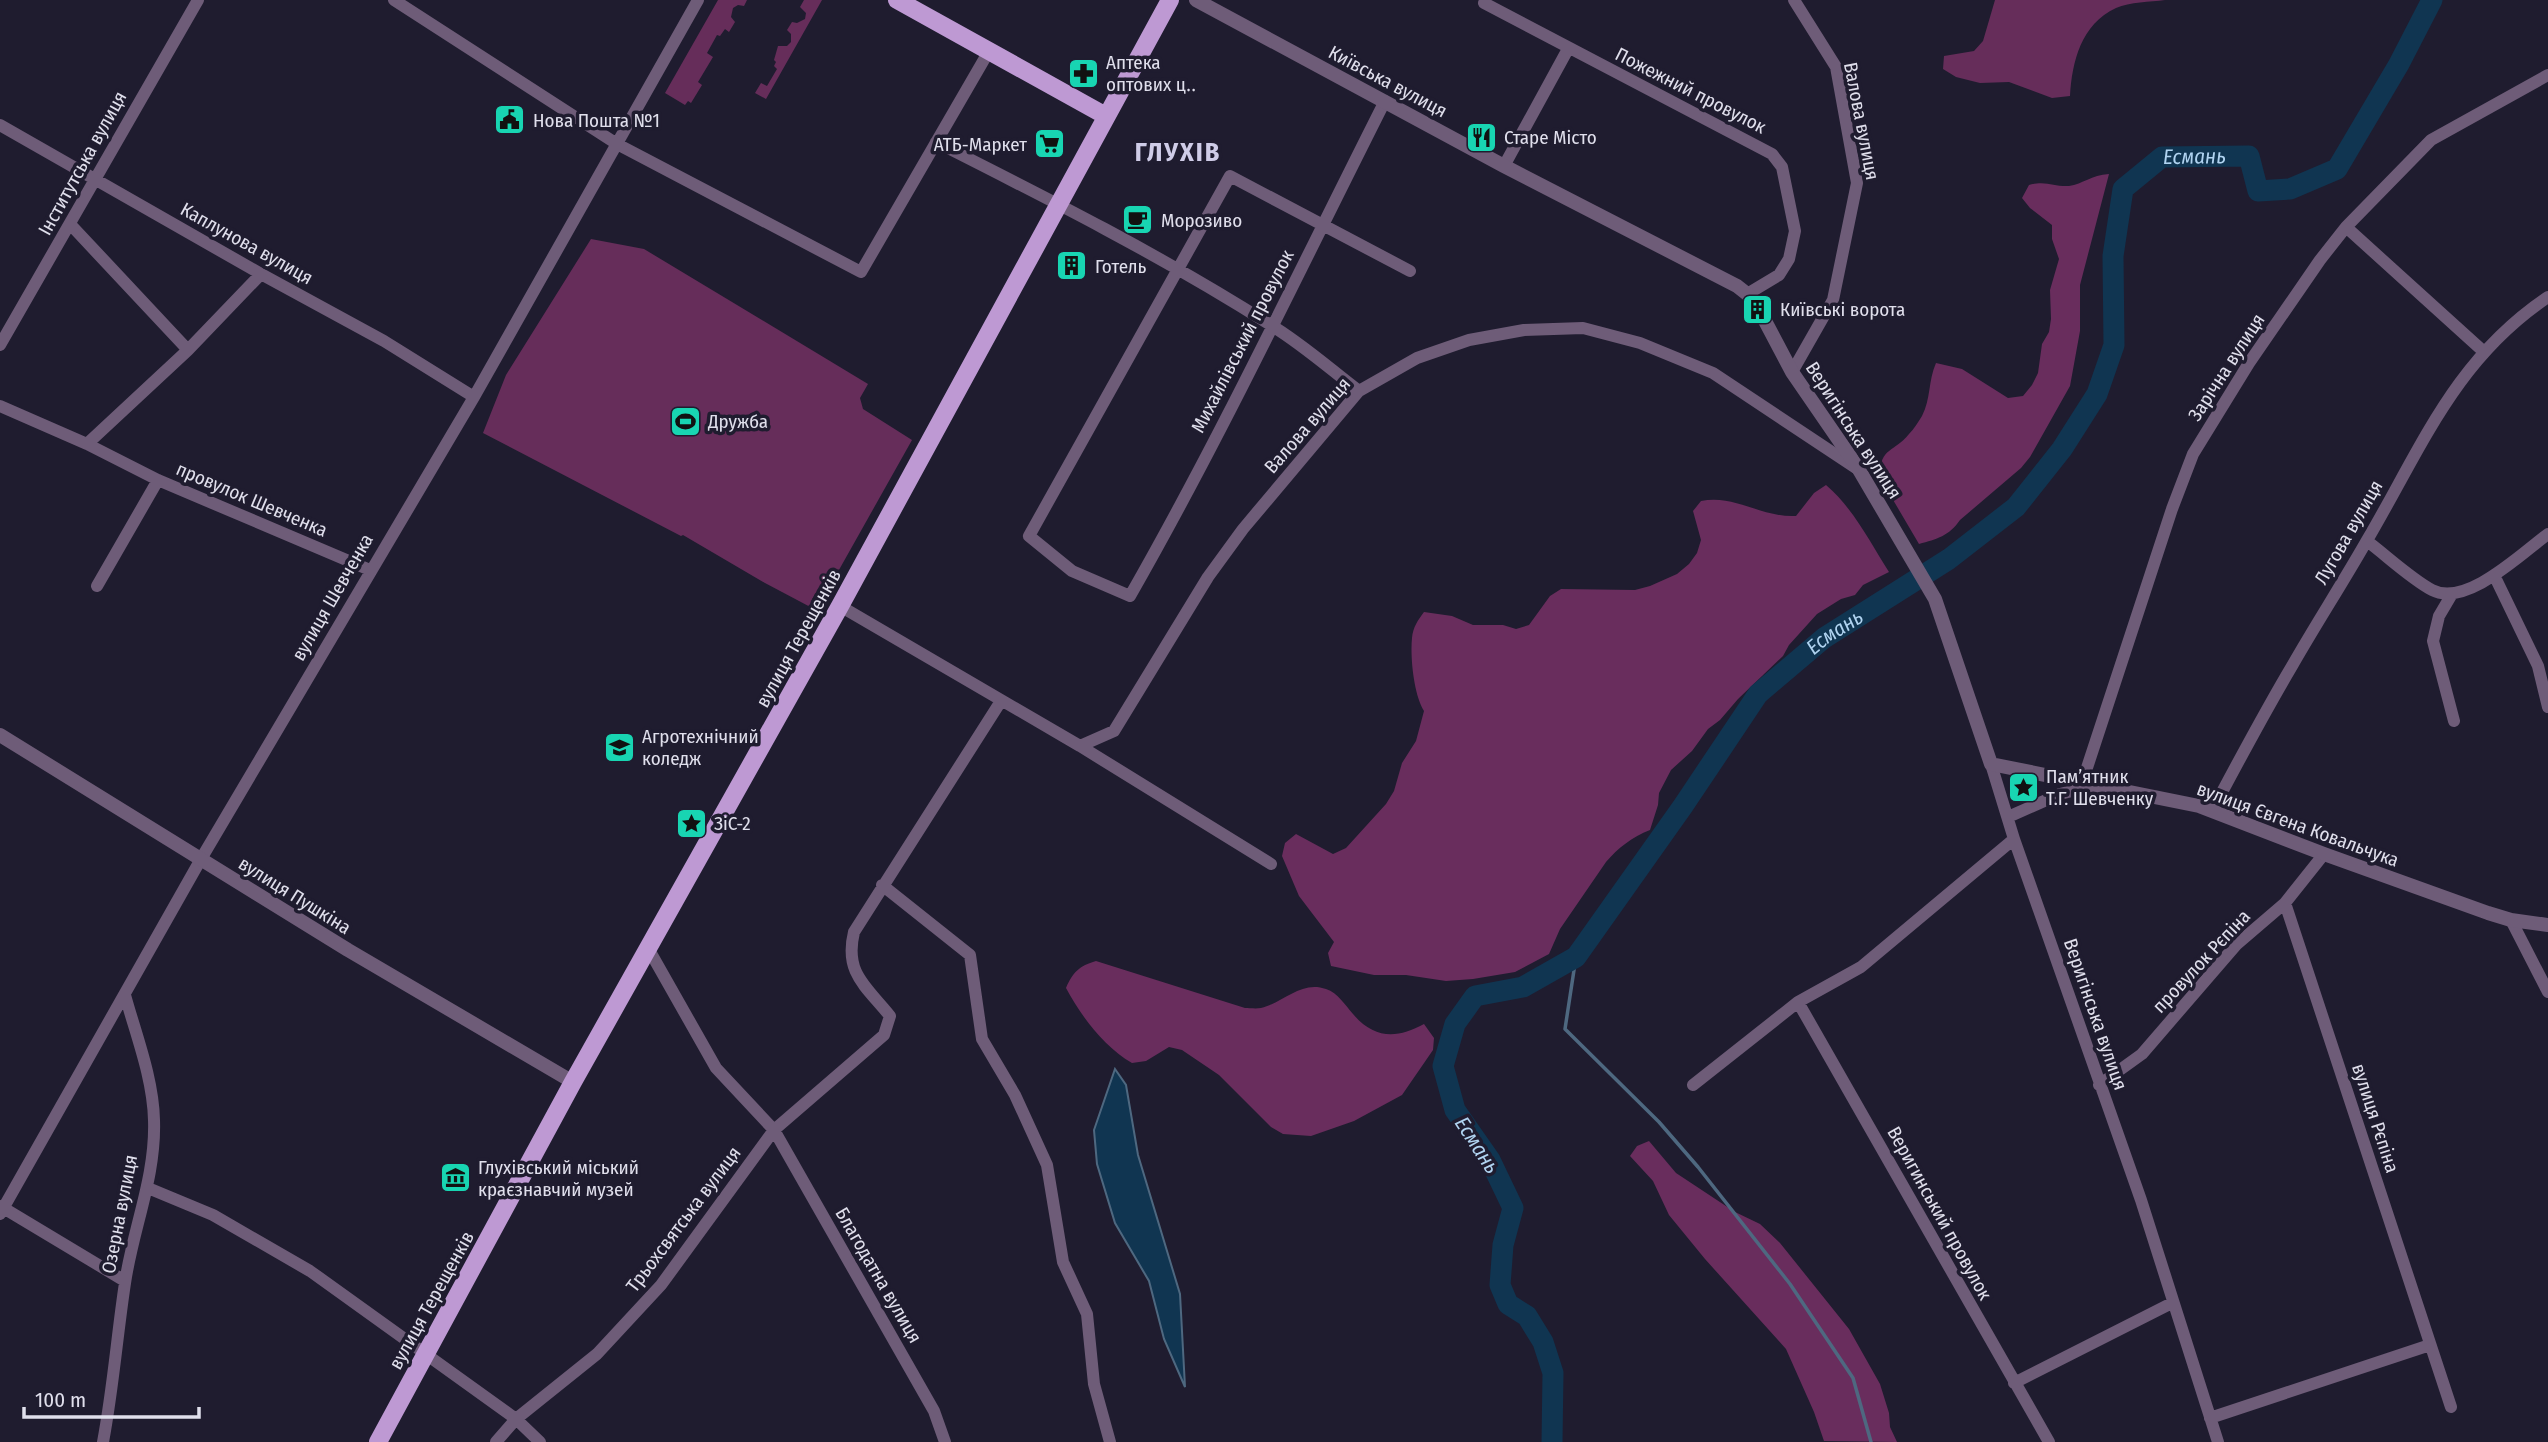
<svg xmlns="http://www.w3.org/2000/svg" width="2548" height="1442" font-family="'Fira Sans Condensed',sans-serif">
  <rect width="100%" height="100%" fill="#1f1c2f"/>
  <path fill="#662d5a" d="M718,0h29l-3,6 -6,-1 -5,3 -2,9 4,5 -6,10 -4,-3 -5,7 -3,-1 -10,18 6,4 -15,25 4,3 -11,18 -3,-2 -3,4 -20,-12z
    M804,0h18l-56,99 -11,-6 6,-10 6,3 10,-17 -3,-3 2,-4 -2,-2 4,-14h9l4,-4v-8l-4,-4 5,-8 5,1 8,-4 1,-6 -6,-6z
    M1995,0h170c-15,2 -35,2 -49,8 -35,16 -44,54 -46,88l-18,2 -43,-16 -29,1 -24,-6 -13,-8 1,-13 30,-5 9,-10z
    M591,239l53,10 224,135 -8,14 3,11 49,31 -77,137 -6,-4 -17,26 7,5 -3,6 -51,-27 -82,-48 -2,1 -198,-103 23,-58z"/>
  <path fill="#692d5d" d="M2109,174l-29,111v46l-10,55 -40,71 -9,11 -61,52c-11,16 -23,19 -41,24l-40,-68c2,-30 15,-23 30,-42 5,-5 9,-12 13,-18 9,-17 6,-35 14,-53l26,6 46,29 15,-2 9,-11 6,-12 4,-29 7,-12 2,-13 -1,-29 9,-31 -7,-20v-14l-22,-17 -8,-10 7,-13c17,-5 25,2 40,1 14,-2 22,-11 40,-12z
    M1826,485c27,23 44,57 63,87l-26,13 -8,10 -14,4 -24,15 -28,31 -6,11 -45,43 -18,21 -12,9 -16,22 -21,19 -12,23 -1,12 -8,25c-18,7 -32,18 -44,32l-46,67 -11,25 -34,18 -42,7 -27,2 -40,-6h-32l-43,-9 -3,-13 6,-11 -35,-46 -17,-40 3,-13 11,-9 37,20 13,-6 40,-44 8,-13 8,-28 14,-22 8,-30c-10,-16 -14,-53 -12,-73 1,-11 6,-18 12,-26l28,4 21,9h30l13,4 13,-4 21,-29 11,-7 74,1 15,-4 27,-12 12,-10 8,-11 4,-13 -8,-29 8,-10c34,-7 61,17 95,15l18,-23z
    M1096,961l149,47c4,0 11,1 16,0 22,-5 40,-28 65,-19 12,4 19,16 27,25 21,25 44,25 71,10l10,14 -1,12 -31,45 -48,26 -43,15 -28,-2 -12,-7 -52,-52 -37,-25 -13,-3 -23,14 -14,2c-28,-16 -51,-47 -66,-75 7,-16 13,-22 30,-27z
    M1649,1141l27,32 59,39 25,12 20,19 69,86 31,55 9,29 1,14 7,15 -73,-1 -10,-29 -28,-63 -81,-90 -36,-44 -16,-34 -23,-25 7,-10z"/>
  <path fill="#103551" stroke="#4e6880" stroke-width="2" d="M1115,1069l11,16 12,70 42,139 5,93 -21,-48 -15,-58 -34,-58 -18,-59 -3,-34z"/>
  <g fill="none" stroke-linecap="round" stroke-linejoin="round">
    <path stroke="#4e6880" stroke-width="3.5" d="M1576,957l-11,72 94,93 39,45 92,117 63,94 18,64"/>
    <path stroke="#103551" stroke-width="21" id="s1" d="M1552,1442l1,-69 -10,-31 -16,-26 -19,-12 -8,-19 3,-40 10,-37 -23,-48 -35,-50 -12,-44 12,-42 20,-28 48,-9 53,-30 107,-151 75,-112 66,-56 125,-79 67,-52 46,-58 35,-55 17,-49 -1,-89 10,-67 39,-32 87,-1 9,35 32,-2 47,-20 62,-105 33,-64"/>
    <path stroke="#3c394b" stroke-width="14" stroke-dasharray="14 7" stroke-linecap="butt" d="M1751,297l13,22"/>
    <path stroke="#6e5c78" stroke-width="12" d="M394,0l223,144 244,128 128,-221
      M1484,3l288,151 10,13 13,64 -6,28 -10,16 -30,18
      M1385,101c-84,166 -163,334 -255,495l-58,-25 -43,-35 201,-360 180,95
      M0,125l261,149 123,67 90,56
      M936,142c113,57 226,114 333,182 32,19 61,45 90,67
      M1504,166l64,-117
      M70,224l118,126
      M2346,227l137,124
      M0,345l198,-345
      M1792,372l41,-72 24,-117 -21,-116 -42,-67
      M0,406l87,38 71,36 212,90
      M87,444l101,-94 73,-76
      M2367,541c20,15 43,37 65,49 34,18 90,-37 116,-56
      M2494,575l44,91 10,41
      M97,586l61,-106
      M2452,594l-13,22 -6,25 21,80
      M840,606l240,140 191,118
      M1080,746l34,-15 94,-154 35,-48 116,-138 58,-33 52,-18 55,-10 59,-2 57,15 73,30 143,95
      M1991,764l23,75 127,361 77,242
      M2082,783l90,-274 21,-55 56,-91 71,-103 26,-33 85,-87 117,-65
      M2212,811c26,-49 52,-98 80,-145 24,-42 50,-82 74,-124 55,-93 88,-182 182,-245
      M2008,817l52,-23 32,-8
      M882,885l88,70 12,84 33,56 32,70 16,97 24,52 7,70 16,58
      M2285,903l166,504
      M2511,920l37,72
      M648,948l68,120 58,62 160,281 11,31
      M1798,1002l251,440
      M1693,1085l105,-83 63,-35 153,-128
      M2099,1085l43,-31 94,-109 49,-42 39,-49
      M148,1188l65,27 97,56 206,148 24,23
      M0,1206l125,75
      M0,1214l201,-355 273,-462 224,-397
      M2014,1383l158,-80
      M2210,1418l220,-73
      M103,1442c10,-53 14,-106 22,-159 8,-55 31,-106 29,-163 -1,-42 -18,-85 -29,-125
      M496,1442l20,-23 81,-65 64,-69 113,-155 110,-95 6,-19c-24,-30 -46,-43 -36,-84l147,-231"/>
    <path stroke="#6e5c78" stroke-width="14" d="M1196,0l308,166 233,120 14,11
      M1764,319l28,53 66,96 77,131 56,165 208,42 125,48 164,59 23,7 37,5
      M0,735l348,215 225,132"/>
    <path stroke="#be99d3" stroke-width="18" d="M897,0l209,116
      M378,1442l195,-360 267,-476 330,-606"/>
  </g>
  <defs>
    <symbol id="pharmacy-square" viewBox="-11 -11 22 22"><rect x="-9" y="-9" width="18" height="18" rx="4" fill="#18d5b2" stroke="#1f1c2f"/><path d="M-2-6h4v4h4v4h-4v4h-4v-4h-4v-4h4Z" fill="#111"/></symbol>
    <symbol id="civic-square" viewBox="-11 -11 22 22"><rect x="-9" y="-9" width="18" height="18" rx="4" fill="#18d5b2" stroke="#1f1c2f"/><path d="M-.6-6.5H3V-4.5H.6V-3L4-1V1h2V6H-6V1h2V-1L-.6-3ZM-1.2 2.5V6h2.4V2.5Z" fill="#111"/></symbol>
    <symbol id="restaurant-square" viewBox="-11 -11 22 22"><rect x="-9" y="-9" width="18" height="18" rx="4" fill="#18d5b2" stroke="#1f1c2f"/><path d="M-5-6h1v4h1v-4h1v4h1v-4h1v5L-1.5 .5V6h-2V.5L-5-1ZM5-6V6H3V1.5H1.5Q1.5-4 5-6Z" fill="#111"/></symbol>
    <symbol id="supermarket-square" viewBox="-11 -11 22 22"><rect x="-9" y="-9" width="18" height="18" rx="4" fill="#18d5b2" stroke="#1f1c2f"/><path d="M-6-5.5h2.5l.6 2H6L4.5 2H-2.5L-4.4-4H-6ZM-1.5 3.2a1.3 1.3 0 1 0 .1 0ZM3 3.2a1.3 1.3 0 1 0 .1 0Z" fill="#111"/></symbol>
    <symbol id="cafe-square" viewBox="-11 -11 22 22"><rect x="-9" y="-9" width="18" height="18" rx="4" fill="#18d5b2" stroke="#1f1c2f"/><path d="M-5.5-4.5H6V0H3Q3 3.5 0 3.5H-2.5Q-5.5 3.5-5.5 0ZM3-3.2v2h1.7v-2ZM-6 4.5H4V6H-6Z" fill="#111"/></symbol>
    <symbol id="building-square" viewBox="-11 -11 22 22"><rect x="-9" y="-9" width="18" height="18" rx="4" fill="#18d5b2" stroke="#1f1c2f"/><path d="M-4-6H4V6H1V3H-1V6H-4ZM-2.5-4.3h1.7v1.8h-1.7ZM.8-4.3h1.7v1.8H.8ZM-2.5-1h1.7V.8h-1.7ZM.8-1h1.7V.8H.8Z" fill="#111"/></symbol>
    <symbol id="stadium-square" viewBox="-11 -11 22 22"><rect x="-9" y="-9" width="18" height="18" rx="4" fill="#18d5b2" stroke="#1f1c2f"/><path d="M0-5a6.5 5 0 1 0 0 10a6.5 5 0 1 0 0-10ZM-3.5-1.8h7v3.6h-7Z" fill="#111"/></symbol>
    <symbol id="university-square" viewBox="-11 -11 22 22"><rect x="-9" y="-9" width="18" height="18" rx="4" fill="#18d5b2" stroke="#1f1c2f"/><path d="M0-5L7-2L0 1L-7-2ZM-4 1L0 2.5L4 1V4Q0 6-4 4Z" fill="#111"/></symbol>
    <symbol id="sight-square" viewBox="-11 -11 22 22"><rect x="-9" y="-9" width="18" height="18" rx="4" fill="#18d5b2" stroke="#1f1c2f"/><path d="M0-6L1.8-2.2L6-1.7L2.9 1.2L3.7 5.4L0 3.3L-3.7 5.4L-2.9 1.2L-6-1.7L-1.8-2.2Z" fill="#111"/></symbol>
    <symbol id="museum-square" viewBox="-11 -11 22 22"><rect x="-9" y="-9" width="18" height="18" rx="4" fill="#18d5b2" stroke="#1f1c2f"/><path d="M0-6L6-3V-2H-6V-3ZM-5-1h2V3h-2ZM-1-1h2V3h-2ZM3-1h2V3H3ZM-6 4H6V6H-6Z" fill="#111"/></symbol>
  </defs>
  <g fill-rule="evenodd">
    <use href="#pharmacy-square" x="1066" y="56" width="35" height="35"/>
    <use href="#civic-square" x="492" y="102" width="35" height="35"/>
    <use href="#restaurant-square" x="1464" y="120" width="35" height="35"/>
    <use href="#supermarket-square" x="1032" y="126" width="35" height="35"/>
    <use href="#cafe-square" x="1120" y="202" width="35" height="35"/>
    <use href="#building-square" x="1054" y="248" width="35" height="35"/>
    <use href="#building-square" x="1740" y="292" width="35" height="35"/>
    <use href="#stadium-square" x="668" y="404" width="35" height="35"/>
    <use href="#university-square" x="602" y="730" width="35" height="35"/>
    <use href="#sight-square" x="2006" y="770" width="35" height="35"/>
    <use href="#sight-square" x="674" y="806" width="35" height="35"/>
    <use href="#museum-square" x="438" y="1160" width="35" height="35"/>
  </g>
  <g text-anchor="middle" stroke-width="7" stroke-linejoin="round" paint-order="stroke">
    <g font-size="19" fill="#e0dfec" stroke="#1f1c2f" text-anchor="start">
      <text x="1106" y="69">Аптека<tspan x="1106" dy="22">оптових ц‥</tspan></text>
      <text x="533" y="127">Нова Пошта №1</text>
      <text x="1504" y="144">Старе Місто</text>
      <text x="1027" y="151" text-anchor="end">АТБ-Маркет</text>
      <text x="1161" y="227">Морозиво</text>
      <text x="1095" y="273">Готель</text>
      <text x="1780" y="316">Київські ворота</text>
      <text x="708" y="428">Дружба</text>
      <text x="642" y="743">Агротехнічний<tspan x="642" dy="22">коледж</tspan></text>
      <text x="2046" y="783">Пам’ятник<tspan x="2046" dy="22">Т.Г. Шевченку</tspan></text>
      <text x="714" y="830">ЗіС-2</text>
      <text x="478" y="1174">Глухівський міський<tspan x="478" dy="22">краєзнавчий музей</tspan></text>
    </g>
    <g font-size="19" fill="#e0dfec" stroke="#1f1c2f">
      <text transform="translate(1388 81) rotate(28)" y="7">Київська вулиця</text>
      <text transform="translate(1691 90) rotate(27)" y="7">Пожежний провулок</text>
      <text transform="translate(1862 121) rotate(79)" y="7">Валова вулиця</text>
      <text transform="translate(82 163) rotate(-61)" y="7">Інститутська вулиця</text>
      <text transform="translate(247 243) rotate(29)" y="7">Каплунова вулиця</text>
      <text transform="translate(1242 341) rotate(-63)" y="7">Михайлівський провулок</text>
      <text transform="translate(2226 367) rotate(-57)" y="7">Зарічна вулиця</text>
      <text transform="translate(1307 425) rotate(-49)" y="7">Валова вулиця</text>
      <text transform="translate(1854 430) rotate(57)" y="7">Веригінська вулиця</text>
      <text transform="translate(252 499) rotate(23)" y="7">провулок Шевченка</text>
      <text transform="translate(2348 532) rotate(-60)" y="7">Лугова вулиця</text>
      <text transform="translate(332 597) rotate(-60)" y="7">вулиця Шевченка</text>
      <text transform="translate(798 638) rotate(-61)" y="7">вулиця Терещенків</text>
      <text transform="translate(2298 824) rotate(20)" y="7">вулиця Євгена Ковальчука</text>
      <text transform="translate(295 895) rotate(32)" y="7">вулиця Пушкіна</text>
      <text transform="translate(2201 961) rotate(-47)" y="7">провулок Рєпіна</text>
      <text transform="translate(2096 1014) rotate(71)" y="7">Веригінська вулиця</text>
      <text transform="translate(2376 1118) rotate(72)" y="7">вулиця Рєпіна</text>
      <text transform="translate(1940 1213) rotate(61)" y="7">Веригинський провулок</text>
      <text transform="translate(119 1214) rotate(-79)" y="7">Озерна вулиця</text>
      <text transform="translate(683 1219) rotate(-53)" y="7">Трьохсвятська вулиця</text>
      <text transform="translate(879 1275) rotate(60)" y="7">Благодатна вулиця</text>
      <text transform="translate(431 1300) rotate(-61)" y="7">вулиця Терещенків</text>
    </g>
    <g font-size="21" font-style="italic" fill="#b0d3f0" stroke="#1f1c2f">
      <text dy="7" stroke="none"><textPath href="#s1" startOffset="1671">Есмань</textPath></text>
      <text dy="7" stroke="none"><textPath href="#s1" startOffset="1020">Есмань</textPath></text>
      <text transform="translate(1477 1145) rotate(57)" y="7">Есмань</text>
    </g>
    <g font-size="26" font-weight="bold" letter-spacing="2" fill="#cfcce7" stroke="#1f1c2f">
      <text x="1178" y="161">ГЛУХІВ</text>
    </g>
  </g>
  <path d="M24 1407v10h175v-10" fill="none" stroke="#e0dfec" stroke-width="3.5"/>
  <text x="35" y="1407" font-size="21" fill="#e0dfec" stroke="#1f1c2f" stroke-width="5" paint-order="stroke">100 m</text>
</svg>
